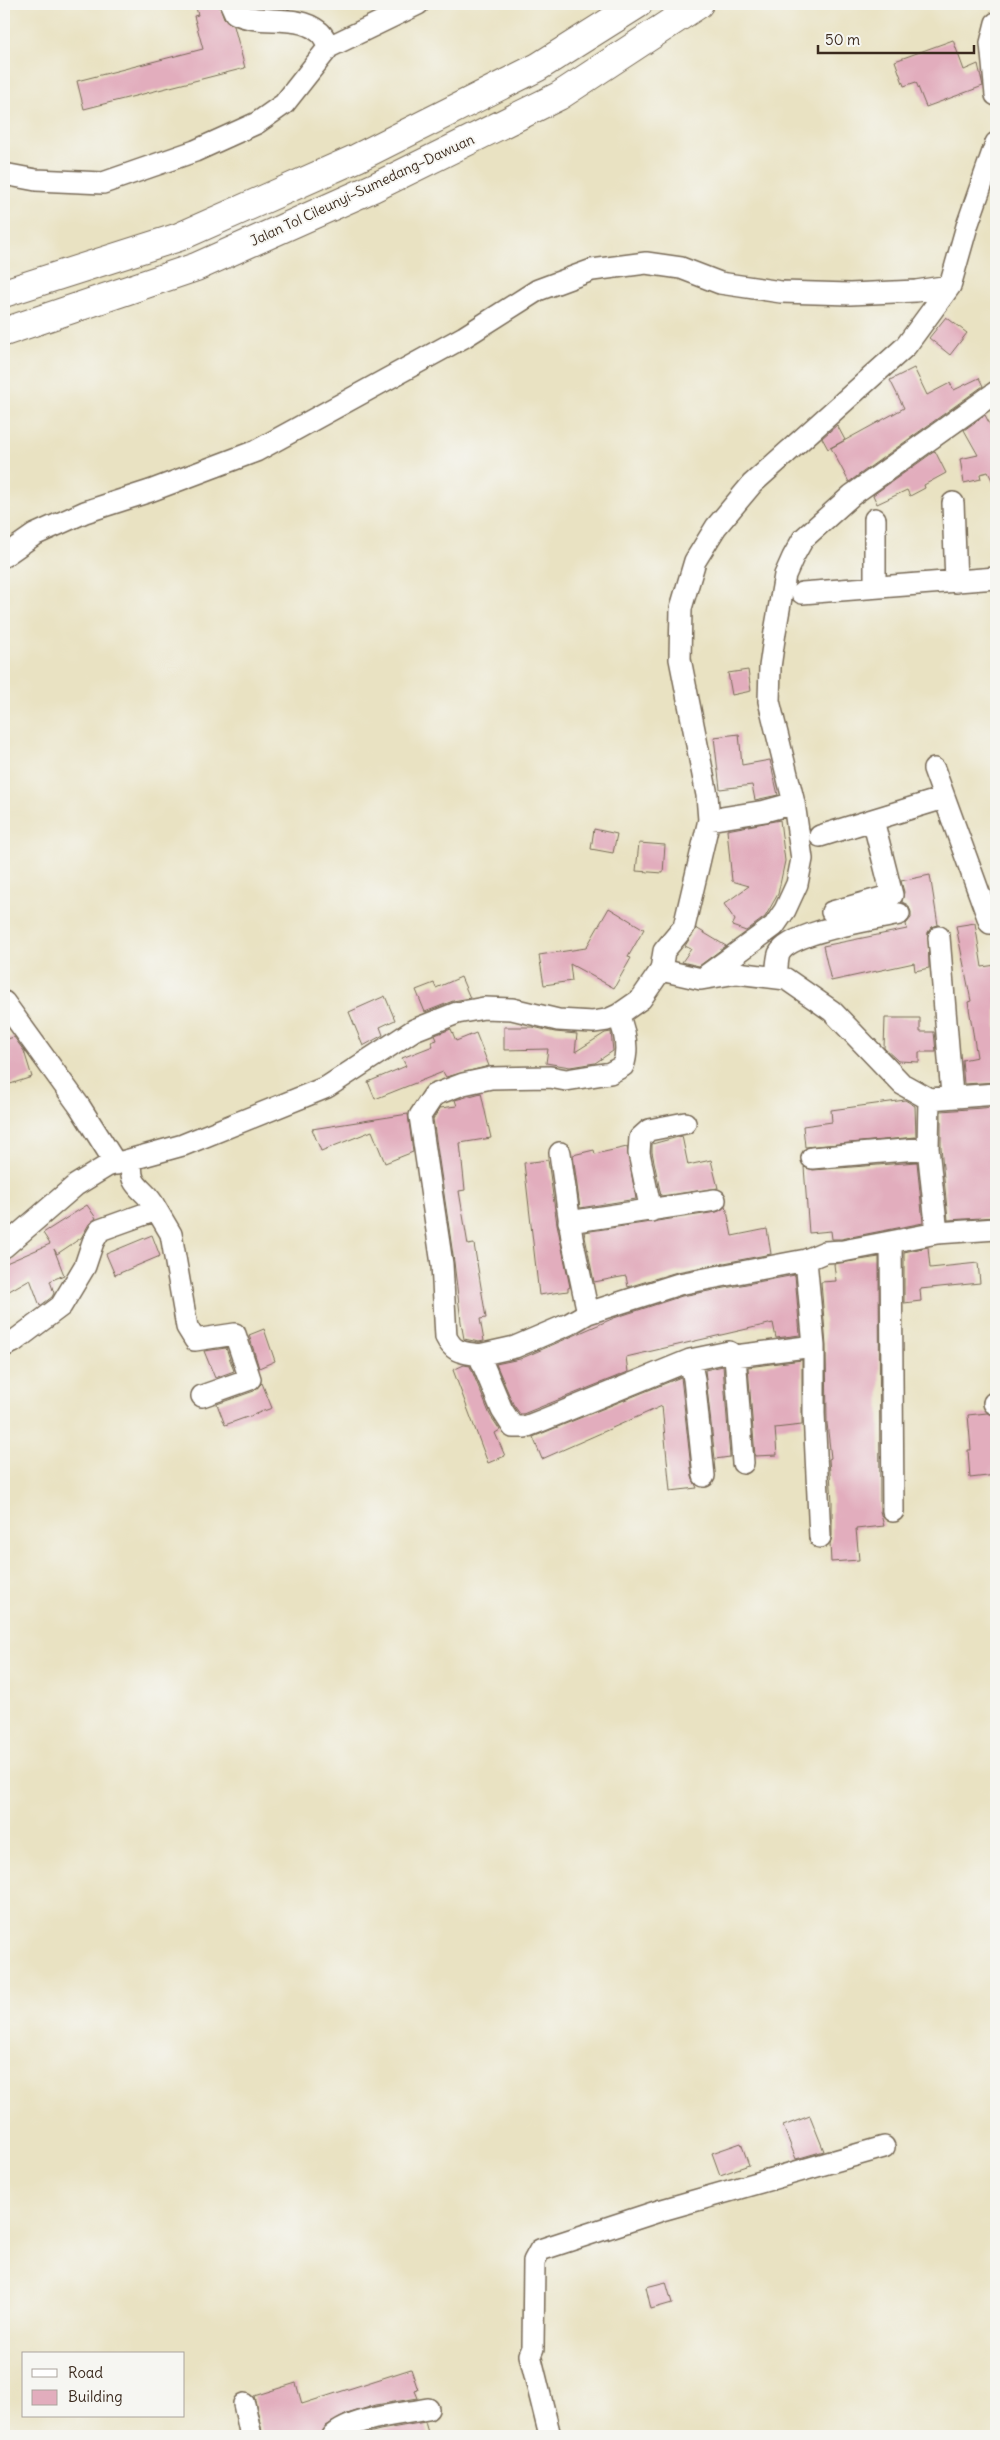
<svg xmlns="http://www.w3.org/2000/svg" width="1000" height="2440" font-family="Delius,sans-serif">
  <rect width="100%" height="100%" fill="#f6f6f2"/>
  <filter id="ink" filterUnits="userSpaceOnUse"><feTurbulence type="fractalNoise" baseFrequency=".02" numOctaves="2"/><feDisplacementMap in="SourceGraphic" scale="10" xChannelSelector="R" yChannelSelector="G"/><feConvolveMatrix kernelMatrix="1 2 1 2 8 2 1 2 1" color-interpolation-filters="sRGB"/></filter>
  <filter id="wash" filterUnits="userSpaceOnUse"><feTurbulence type="fractalNoise" baseFrequency=".0096" numOctaves="4" result="noise"/><feDisplacementMap in="SourceGraphic" scale="20" xChannelSelector="R" yChannelSelector="G"/><feGaussianBlur stdDeviation="1.12" result="paint"/><feColorMatrix in="noise" values="0 0 0 0 0 0 0 0 0 0 0 0 0 0 0 0 0 1.4 0 .05"/><feComposite in="paint" operator="in"/></filter>
  <g filter="url(#wash)">
    <rect width="100%" height="100%" fill="#e9e2c2"/>
    <g id="blocks">
      <path fill="#e2adbd" d="M195,4h24l5,14 10,8 11,42 -161,41 -7,-28 126,-32 -9,-33 4,-1z
        M953,40l11,30 14,-6 5,22 -57,21 -10,-25 -12,4 -9,-25z
        M946,317l21,16 -17,22 -21,-17z
        M914,368l13,27 23,-12 4,7 25,-12 4,8 -134,96 -18,-34 73,-40 -14,-28z
        M985,415l11,21v52l-8,-16 -8,2 1,5 -17,4 -4,-24 18,-4 -14,-25z
        M837,425l8,15 -17,9 -6,-11z
        M935,451l11,22 -22,12 1,3 -15,8 -3,-6 -30,14 -4,-9z
        M748,670l3,21 -19,4 -4,-22z
        M739,734l3,31 28,-5 8,35 -23,5 -3,-15 -32,4 -6,-52z
        M780,820l5,41 -7,33 -13,23 -19,14 -14,-5 3,-6 -11,-16 25,-18 -17,-5 -5,-51z
        M594,829l23,5 -4,19 -22,-4z
        M639,843l26,2 -2,28 -27,-2z
        M930,875l8,50 -6,2 -4,5 1,36 -14,3 -1,-8 -83,18 -8,-35 84,-17 -1,-5 5,-6v-6l-3,-7 -6,-3 2,-10 -3,-11z
        M609,908l35,21 -16,28 3,1 -17,30 -44,-24 2,17 -28,4 -5,-30 47,-7z
        M975,923l7,44 14,-2v117l-32,2 -2,-24 15,-3 -9,-55 3,-1 -15,-75z
        M696,928l30,18 -27,20 -17,-4 9,-13 -6,-3z
        M461,977l9,21 -17,3 -28,11 -9,-22 18,-7 2,5z
        M385,996l10,24 -15,7 3,8 -20,11 -14,-34z
        M885,1018h35v14h14l2,20h-17v10l-21,-1 -14,-13z
        M504,1027h29l22,5 22,2 -2,18 30,-19 6,-1 2,19 -18,12 -25,4 -24,-4 2,-14 -44,1z
        M451,1029l5,12 20,-8 13,33 -43,11 -3,-5 -68,27 -7,-17 38,-16 -4,-8 31,-12 -2,-4 6,-2 -2,-5z
        M14,1037l10,14 8,26 -28,9v-46z
        M481,1093l10,45 -31,5 5,47 -6,1 9,54 6,-1 12,74 -6,1 4,22 -5,1 -15,-3 -3,-17 -7,-60 -21,-143 7,-11 17,-2 -2,-6z
        M905,1100l10,6 1,31 -111,10 -2,-21 29,-4 -1,-12z
        M996,1107v110l-48,3 -7,-73v-36z
        M408,1114l5,38 -28,11 -13,-32 -51,20 -9,-22z
        M682,1136l6,29 23,-5 7,28 -57,8 -9,-44v-8z
        M627,1147l9,52 -56,9 -7,-53 21,-5 1,4z
        M548,1160l9,64 13,63 -2,1v3l-29,4 -15,-132z
        M917,1162l6,61 -82,16h-9l-1,-8 -22,2 -5,-66 9,3z
        M87,1205l9,13 -7,6 -8,14 -24,16 -3,-5 10,26 -14,6 4,12 -2,4 -12,9 -10,-27 -26,15v-30l46,-20 -7,-11z
        M726,1206l6,30 35,-7 4,25 -94,18 -49,15 -2,-11 -32,6 -10,-50 133,-20z
        M152,1235l8,21 -45,19 -9,-21z
        M928,1247l2,21 48,-5 2,20 -60,6 1,12 -17,2v-51z
        M879,1257l1,254 4,15 -28,3 3,31 -28,2 -1,-18 2,-8v-34l-3,-43 2,-1 -4,-35 -1,-77 -5,-64 15,-1 -2,-17z
        M795,1275l5,60 -24,3 -3,-15 -147,34 2,15 -105,42h-3l-7,-10 -17,-40 24,-5 94,-41 68,-22z
        M264,1329l11,32 -16,7 -10,-33z
        M226,1348l8,23 -19,7 -11,-27z
        M802,1360v65l-27,3 2,27 -22,1 -7,-89z
        M464,1365l6,1 20,49 10,15 -5,3 10,23 -17,7 -35,-93z
        M723,1366l7,91 -15,2 -10,-89z
        M681,1377l11,100 5,11 -27,3 -8,-85 -120,53 -9,-22z
        M262,1383l10,25 -47,17 -8,-21 37,-13z
        M987,1413l9,2v60l-26,3 -2,-28h3l-3,-35z
        M810,2116l14,35 -28,8 -13,-33z
        M741,2143l8,22 -29,10 -8,-22z
        M666,2282l6,21 -21,6 -5,-22z
        M411,2369l7,21 -3,1 3,7 -42,7 -29,9 -21,12 -5,10h-58l-9,-40 42,-13 6,21z
        M425,2422l4,14h-72l23,-6z"/>
    </g>
  </g>
  <g filter="url(#ink)">
    <use href="#blocks" fill-opacity="0" stroke="#786a57" stroke-width="1"/>
    <g fill="none" stroke-linecap="round" stroke-linejoin="round">
      <defs>
        <path id="minor" d="M231,4l4,9c25,13 60,0 83,18 5,3 8,10 11,16
          M996,23l-5,20 5,52
          M4,174l32,6 67,3 92,-32 62,-28 27,-19 45,-57 89,-43
          M953,503l3,79
          M875,519v68
          M4,556l30,-21 51,-23 65,-21 106,-40 208,-114 74,-47 54,-20 54,-7 35,5 39,15 61,9 69,2 66,-3 34,-5
          M802,593l194,-15
          M934,769l56,154 6,-2
          M709,820l56,-9 29,-8
          M820,836l124,-38
          M832,912l60,-17 -19,-75
          M939,937l13,158
          M661,970l3,-19 20,-24 25,-107 -2,-25 -27,-136 1,-51 14,-47 21,-34 36,-43 154,-138 44,-60 17,-60 29,-83
          M707,975l67,-49 11,-16 12,-26 5,-25 -8,-56 -25,-102 1,-34 5,-35 10,-57 8,-18 10,-18 49,-44 144,-103
          M776,977c1,-7 1,-17 3,-23 11,-23 94,-34 120,-40
          M4,1002l76,105 36,57
          M560,1153l12,85 16,75
          M812,1158l116,-10
          M155,1207l16,27 16,93 8,13 40,-6 15,45 -48,17
          M651,1211l-12,-58 1,-15 9,-8 36,-7
          M569,1222l146,-22
          M937,1233l59,-4
          M891,1242l2,269
          M4,1247l72,-62 31,-19 76,-21 144,-58 87,-57 43,-17 27,-5 28,1 46,11 35,2 14,-2 11,-5 23,-16 20,-29 40,9 36,-6 49,6 46,32 70,73 27,15 67,-5
          M806,1260l8,86v67l6,124
          M4,1346l9,-4 48,-36 24,-40 8,-24 7,-12 53,-19 2,-4c-10,-20 -27,-18 -23,-46
          M479,1355c-17,-3 -25,-2 -33,-18l-4,-73 -22,-148 14,-21 29,-11 28,-6 59,-1 16,3 44,-7 13,-7c6,-17 2,-35 -5,-51
          M735,1356l8,107
          M690,1360l-147,60 -18,7h-12l-11,-17 -23,-55 36,-8 54,-23 19,-11 91,-29 127,-24 19,-8 18,-1 94,-18 -9,-85 1,-49
          M994,1403h2
          M704,1476l-10,-97 -4,-19 39,-8 6,4 79,-10
          M244,2404l7,32
          M333,2436c18,-18 70,-22 95,-27
          M550,2436l-20,-81 3,-7 1,-87 6,-11 122,-40 222,-63"/>
        <path id="motorway" d="M4,293l175,-56 178,-79 181,-91 100,-63
          M4,332l192,-65 177,-79 186,-92 140,-92"/>
      </defs>
      <use href="#minor" stroke="#786a57" stroke-width="24"/>
      <use href="#motorway" stroke="#786a57" stroke-width="30"/>
      <use href="#minor" stroke="#fff" stroke-width="21"/>
      <use href="#motorway" stroke="#fff" stroke-width="28"/>
    </g>
  </g>
  <g text-anchor="middle" stroke-width="4" stroke-linejoin="round" paint-order="stroke">
    <g font-size="14" fill="#3b2a1e" stroke="#f6f6f2">
      <text transform="translate(362 190) rotate(-25)" y="5">Jalan Tol Cileunyi–Sumedang–Dawuan</text>
    </g>
  </g>
  <rect width="1000" height="2440" fill="none" stroke="#f6f6f2" stroke-width="20"/>
  <rect x="22" y="2352" width="162" height="65" fill="#f6f6f2" stroke="#aba49d"/>
  <rect x="32" y="2369" width="25" height="8" fill="#ffffff" stroke="#aba49d"/>
  <text x="68" y="2378" font-size="15" fill="#3b2a1e">Road</text>
  <rect x="32" y="2390" width="25" height="15" fill="#e2adbd" stroke="#aba49d"/>
  <text x="68" y="2402" font-size="15" fill="#3b2a1e">Building</text>
  <path d="M818 45v8h156v-8" fill="none" stroke="#3b2a1e" stroke-width="2.5"/>
  <text x="825" y="45" font-size="15" fill="#3b2a1e" stroke="#f6f6f2" stroke-width="4" paint-order="stroke">50 m</text>
</svg>
